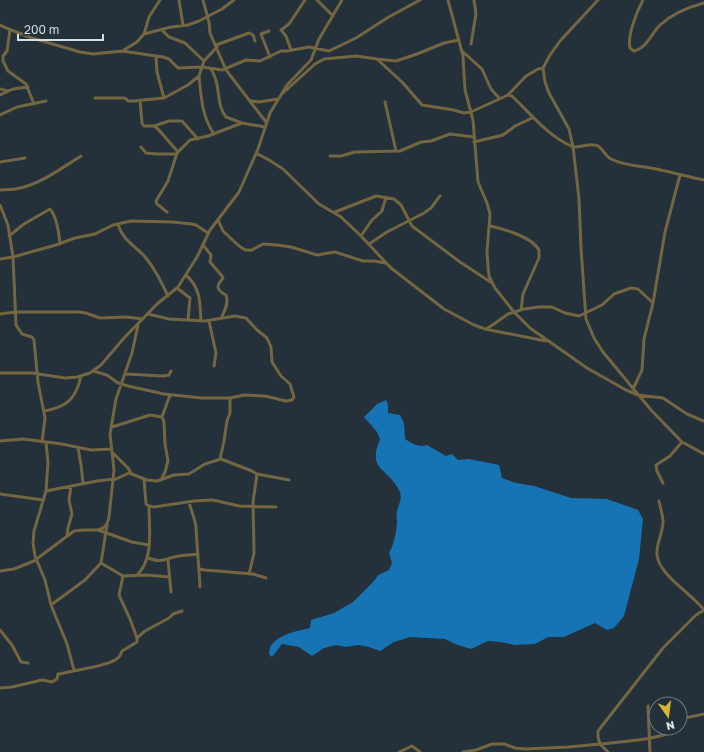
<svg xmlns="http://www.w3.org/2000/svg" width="704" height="752" font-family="'Golos Text',sans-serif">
  <rect width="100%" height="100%" fill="#24303a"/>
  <path fill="#1774b4" d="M386,400l2,4v9l12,2 4,8 1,16c7,4 13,9 22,6l19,11 6,-2 6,6 11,-1 30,6 3,13 14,5 18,3 37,12 36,1 31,11 5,9 -4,40 -15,57 -10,12 -7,2 -12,-7 -31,14h-16l-13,7 -20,1 -14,-3 -13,-1 -17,8 -16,-5 -10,-5 -35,-2 -16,5 -14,9 -11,-4 -11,-2 -12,2 -10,-2 -12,3 -12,8 -13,-9 -17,-3 -10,13 -3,-3c0,-2 1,-7 2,-9 9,-11 26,-14 39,-17l1,-8 23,-7 19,-11 22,-22 3,-5 11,-5 3,-7 -3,-10c5,-9 7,-19 8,-30 0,-4 -1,-8 0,-12 2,-8 6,-13 2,-21 -12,-23 -32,-19 -19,-51 -3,-10 -9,-13 -16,-22l13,-13z"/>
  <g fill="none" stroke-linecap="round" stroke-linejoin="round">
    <path stroke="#736640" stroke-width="3" d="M179,0l4,25
      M203,0l6,22 1,11 16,37 40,52
      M317,0l16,16
      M448,0l15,56 2,34 8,30 5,62 9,21 3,11 -3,38 1,14 1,10 6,12 19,24 16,16 57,40 39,22 12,5 25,3 24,16 17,7
      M598,0l-38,41 -10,14 -7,13 2,14 4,11 20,36 4,18 6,52 2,49 5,71 8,19 9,14 48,58 31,32 22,12
      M643,0c-6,11 -16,36 -13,48l4,3c13,-3 17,-17 26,-26 11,-10 29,-18 44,-22
      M0,25l6,3 26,10 48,14 13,2 29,-3 41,6 6,2 9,9 24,-1 20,3 24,-10 14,1 21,-10h6l22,-4 20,4 27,-13 31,-20 33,-18
      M10,30l-3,21 -4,5v5l5,10 18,13 8,20
      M162,30l7,7 16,6 19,18
      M269,31l-8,3 9,23
      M144,34l27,-7 17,-2 11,-4 23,-12 12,-9
      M471,44l5,-30 -2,-14
      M216,45l33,-12 4,2 2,6
      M124,50l13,-8 7,-8 5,-17 11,-17
      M291,50l-5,-14 -5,-6 8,-6 16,-24
      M462,51l20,18 9,20 8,9
      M156,56l1,16 7,26
      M377,59l26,24 19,22 32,5 10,3 7,-1 37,-17 18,-19 12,-7 5,-1
      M211,69c11,17 4,34 15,48l16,6 23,4
      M199,76c2,20 3,41 15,58
      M0,89l8,2
      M283,93l32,-29 9,-5 32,-3 21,3 19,2 21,-7 27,-11 15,-3
      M0,95l13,-6 15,-2
      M508,95l4,1c19,18 35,39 59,50 8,4 18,-5 27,0 5,3 7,10 13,13 14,7 30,7 45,10 16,3 32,8 48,11
      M95,98h30l3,3h5l31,-3 24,-13 11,-9 5,-15 13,-14
      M140,100l2,23 2,3h10l4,3 20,23
      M251,101l8,1 19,-3
      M385,102l11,49
      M0,115l17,-8 29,-6
      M154,126l15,-5h13l16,18
      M474,142l29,-7 12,-9 17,-8
      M141,147l5,6 11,1h19l14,-14 18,-4 34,-13
      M256,153l13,7 14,9 36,35 22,13 20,19 30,32 53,41 30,16 11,4 61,12
      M330,156h11l14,-4 45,-1 21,-9 10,-1 19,-7 24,3
      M0,162l25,-4
      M0,190c5,-1 11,0 16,-1 25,-5 44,-20 65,-33
      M0,205l8,20 5,32 3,68 6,9 10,3 2,3 4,42 7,36 -3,24
      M167,212l-10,-8 -1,-3 12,-20 9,-28
      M335,212l41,-16 18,3 7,6 11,21 48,36 32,21
      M218,220l5,11 16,15 6,4h7l11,-6 14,1 14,2 26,8 18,-3 28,9h11l11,2
      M118,224c4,16 18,22 28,34 9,11 16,25 22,38
      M490,226c14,3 42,11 49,24v8l-16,36 -2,16
      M9,236l15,-12 26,-15c7,8 9,24 10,35
      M361,236l11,-16 10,-9 4,-14
      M369,244l18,-12 37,-19 7,-5 9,-12
      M203,245l8,10 -1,7 12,14 1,2c-7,8 -7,12 3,17 3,8 -1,16 -5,23
      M0,259l13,-2 43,-12 19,-7 20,-4 18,-9 18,-4 41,1 20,2 4,1 12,8
      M186,275c15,13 14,29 15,46
      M177,288l13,10 -2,22
      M0,314l16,-2h63l7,1 14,5 26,-1 17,2
      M209,321l7,32 -2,13
      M486,329l8,-5 14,-10 16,-5 15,-2h13l13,6 14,3 23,-11 12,-11 17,-6 7,1 15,14
      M93,371l14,4 11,8 10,3 36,8 38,4h28l14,-3 21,1 21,5 6,-1 2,-3 -4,-13 -9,-8 -9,-14 -1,-15 -4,-9 -10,-8 -11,-12 -11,-2 -30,5 -36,-2 -21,-5
      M0,373h32l33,5 12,-1 13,-4 11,-8 23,-27 33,-34 21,-17 19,-30 13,-27 29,-38 19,-43 12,-36 17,-28 24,-25 8,-21 23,-39
      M125,374l38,2 6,-1 2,-4
      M633,389l9,-19 2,-31 9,-36 12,-71 15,-57
      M44,411c23,-4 32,-12 37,-35
      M162,417l8,-22
      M112,427l38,-12 12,2 2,5 1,22 3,17 -3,11 -4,8
      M0,441l23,-2 39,5 29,6 21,-1
      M46,443l2,19 -2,29 -12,40 -1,12 2,13 10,24 6,25 16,39 7,26
      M78,448l3,17 2,18
      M114,454l14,14 3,5
      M220,459l4,-18 3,-20 3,-8v-15
      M144,479l2,25 3,2 5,1 40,-6 19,-1 26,6 37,1
      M114,480l15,-7 18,7 10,1 17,-6 15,-1 16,-10 16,-5 31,12 5,3 32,6
      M663,483l-6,-12 -1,-6 14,-9 12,-14
      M46,491l51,-10 17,-2
      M0,494l43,6
      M659,501c1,6 4,14 4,21 0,11 -7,21 -6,33 2,20 34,38 47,55
      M189,502c2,8 6,17 7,25 1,20 3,40 4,60
      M98,530l34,12 17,3
      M67,536l1,-8 4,-14 -3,-14 2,-14
      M148,558c15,6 17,0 31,-2 6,-1 13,-1 19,-2
      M168,560l3,32
      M101,563l22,13 24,-1 22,2
      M199,569l6,1 48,4 13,4
      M0,571l14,-2 20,-8 40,-30 9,-1h15l5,-2 4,-4 2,-7 5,-47 -4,-36 6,-35 16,-46 6,-28
      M249,574l5,-21 -1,-51 4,-28
      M137,575c17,-15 12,-47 12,-69
      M51,605l34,-25 16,-17 6,-38
      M0,630l12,15 9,17 7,1
      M137,638l8,-7 24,-13 4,-4 9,-3
      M0,688l12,-1 30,-7 10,2 5,-3 1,-5h2c14,-4 43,-7 55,-14 4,-2 6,-5 7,-9l15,-9v-4l-7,-19 -11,-24 4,-19
      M648,706l2,46
      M680,726l3,-6 2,-2 19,-4
      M679,728c-13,11 -60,14 -79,16l-2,-7v-6l65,-83 33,-33 8,-5
      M399,752l13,-6 8,6
      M463,752l13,-2 16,-6h12l11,4 10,1 44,-2 31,-3 8,8"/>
  </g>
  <g transform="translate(668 716) rotate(166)"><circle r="19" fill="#24303a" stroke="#6c767f"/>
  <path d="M0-3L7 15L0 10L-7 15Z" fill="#d8b434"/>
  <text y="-6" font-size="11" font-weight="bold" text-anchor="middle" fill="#d7dfe6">N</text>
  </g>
  <path d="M18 34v6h85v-6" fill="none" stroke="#d7dfe6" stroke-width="2"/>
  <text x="24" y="34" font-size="12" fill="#d7dfe6" stroke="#24303a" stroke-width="3" paint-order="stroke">200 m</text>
</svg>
